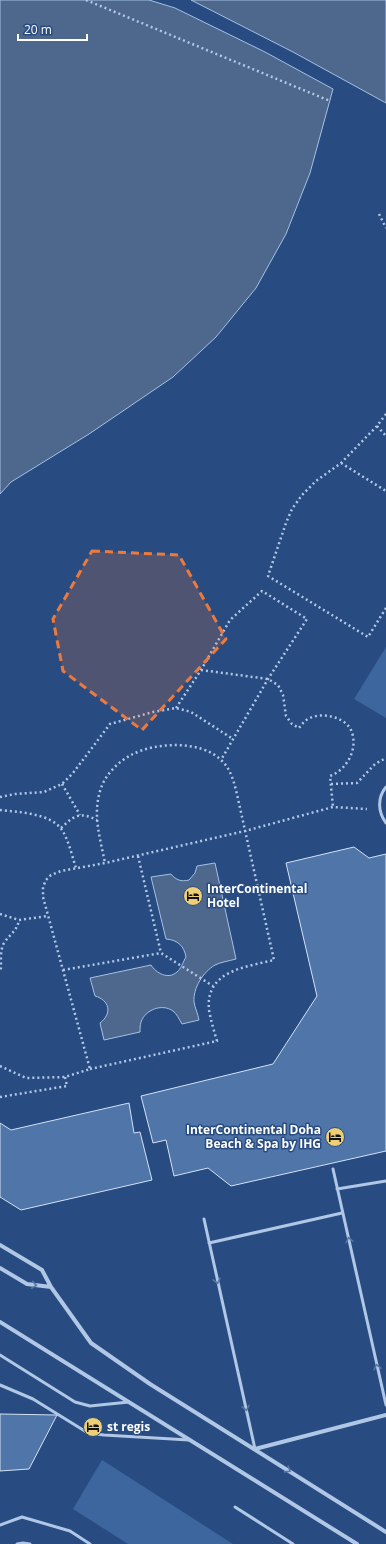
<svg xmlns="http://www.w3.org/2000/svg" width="386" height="1544" font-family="'Open Sans',sans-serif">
  <rect width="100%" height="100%" fill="#284c81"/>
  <path fill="#3d669e" d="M386,647v71l-32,-19z
    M102,1460l131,84h-105l-55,-35z"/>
  <path fill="#4e678d" stroke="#a4c1e6" d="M0,0h149l26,8 90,44 68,37 -23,84 -24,61 -30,54 -40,49 -43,40 -84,57 -78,48 -11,12z
    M191,0h195v103l-93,-51z
    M215,863l21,96c-7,2 -15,3 -21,6 -12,7 -22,23 -21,37 1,6 4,12 5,18l-17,4c-3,-5 -5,-10 -9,-13 -11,-8 -28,-1 -32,11 -1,3 -1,7 -1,10l-36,8 -4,-17c13,-10 9,-23 -5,-27l-5,-18 61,-13c5,8 17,15 26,7 4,-3 6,-10 9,-15 -2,-11 -8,-17 -20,-18l-15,-62 20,-3c5,6 10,8 18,6l6,-7 2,-7z"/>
  <path fill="#5076a9" stroke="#d3e1f5" d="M354,847l15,11 17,-4v297l-155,35 -23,-18 -34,8 -8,-36 -13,3 -12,-47 132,-32 44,-68 -31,-133z
    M129,1103l5,30 6,-1 12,48 -131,30 -21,-13v-74l11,7z
    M0,1414l57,1 -28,54 -29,2z"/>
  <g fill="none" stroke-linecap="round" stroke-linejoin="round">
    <path stroke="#b0c7e6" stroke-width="2.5" stroke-dasharray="2 3" stroke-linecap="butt" d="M86,0l244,101
      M379,214l7,14
      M386,414l-9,12 -36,37 -25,18 -14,14 -10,14 -6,14 -18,53 100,61 18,-29
      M377,426l9,10
      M341,463l45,28
      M201,670l67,9 10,6 5,10 3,21 6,8 7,4c3,-4 6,-8 11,-10 12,-6 35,-1 41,12 8,18 -4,40 -21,46l3,31
      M176,708l25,-38 29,-50 32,-29 45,28 -39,60 -47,81
      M62,784l18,31
      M331,784l26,-1 18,-19 11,-6
      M0,797l15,-3 29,-2 18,-8 11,-11 37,-49 43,-12 23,-4 15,4 42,27
      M0,810c17,2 51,3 62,20 7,11 10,26 14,38
      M61,828c13,-12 18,-17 36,-8
      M138,856l23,97
      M0,914l19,6 29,-4
      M0,969l1,-1c0,-8 -1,-18 3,-25 6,-9 13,-12 15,-23
      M63,970l98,-17 52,33
      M0,1066l26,12 39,-1 25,-8 -47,-172v-10l3,-7 5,-5 10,-4 44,-8 140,-32 88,-24 34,2
      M90,1069l127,-28c-3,-10 -6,-20 -8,-31 -4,-39 36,-43 65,-50l-38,-170c-3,-11 -6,-22 -15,-30 -20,-20 -66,-18 -90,-5 -13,7 -25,19 -30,33 -9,26 -1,49 4,75
      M0,1097l67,-11 -2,-9"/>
    <path stroke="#b0c7e6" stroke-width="3" d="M386,787c-9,11 -8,25 0,36
      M333,1169l53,236
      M337,1189l49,-8
      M204,1219l51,230
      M209,1243l133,-30
      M0,1355l75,47 15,4 39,-4
      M0,1385l33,14 55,34 16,2 85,5
      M235,1507l58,37
      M0,1525l22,-8 48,14 20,13
      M17,1544l6,-1 7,1"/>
    <path stroke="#b0c7e6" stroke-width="4" d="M0,1245l42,25 9,17 -24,-3 -27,-16
      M51,1287l40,56 59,41 236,148
      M0,1322l357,222
      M255,1449l131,-34"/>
  </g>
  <defs><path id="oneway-chevron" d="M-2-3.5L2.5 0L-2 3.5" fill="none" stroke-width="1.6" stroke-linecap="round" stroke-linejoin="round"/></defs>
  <g stroke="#5877a4">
    <use href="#oneway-chevron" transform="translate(349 1240) rotate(-103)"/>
    <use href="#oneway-chevron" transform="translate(217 1281) rotate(77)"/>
    <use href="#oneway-chevron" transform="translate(34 1285) rotate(8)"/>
    <use href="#oneway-chevron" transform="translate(377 1367) rotate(-103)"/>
    <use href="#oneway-chevron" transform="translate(246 1408) rotate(77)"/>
    <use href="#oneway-chevron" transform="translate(288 1470) rotate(32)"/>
  </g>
  <path fill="#ed7a3d" fill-opacity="0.2" stroke="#ed7a3d" stroke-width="3" stroke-dasharray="8 5" stroke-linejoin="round" d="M92,551l87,4 47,84 -84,91 -79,-59 -10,-52z"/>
  <defs>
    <symbol id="hotel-disc" viewBox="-11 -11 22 22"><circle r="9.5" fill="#eece76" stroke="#284c81"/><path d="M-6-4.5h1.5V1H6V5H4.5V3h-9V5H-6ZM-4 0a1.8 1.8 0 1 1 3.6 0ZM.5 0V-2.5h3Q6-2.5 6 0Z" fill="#111"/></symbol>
  </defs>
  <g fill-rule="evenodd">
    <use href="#hotel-disc" x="182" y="885" width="22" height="22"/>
    <use href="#hotel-disc" x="324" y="1126" width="22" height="22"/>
    <use href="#hotel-disc" x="82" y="1416" width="22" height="22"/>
  </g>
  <g text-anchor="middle" stroke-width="3" stroke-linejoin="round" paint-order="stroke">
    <g font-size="12" font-weight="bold" fill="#fff" stroke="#284c81" text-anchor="start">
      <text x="207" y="893">InterContinental<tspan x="207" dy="14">Hotel</tspan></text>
      <text x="321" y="1134" text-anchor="end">InterContinental Doha<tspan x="321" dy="14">Beach &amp; Spa by IHG</tspan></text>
      <text x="107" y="1431">st regis</text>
    </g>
  </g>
  <path d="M18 34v6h69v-6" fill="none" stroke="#ffffff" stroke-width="2"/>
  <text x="24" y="34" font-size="12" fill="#ffffff" stroke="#284c81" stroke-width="3" paint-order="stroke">20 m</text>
</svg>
